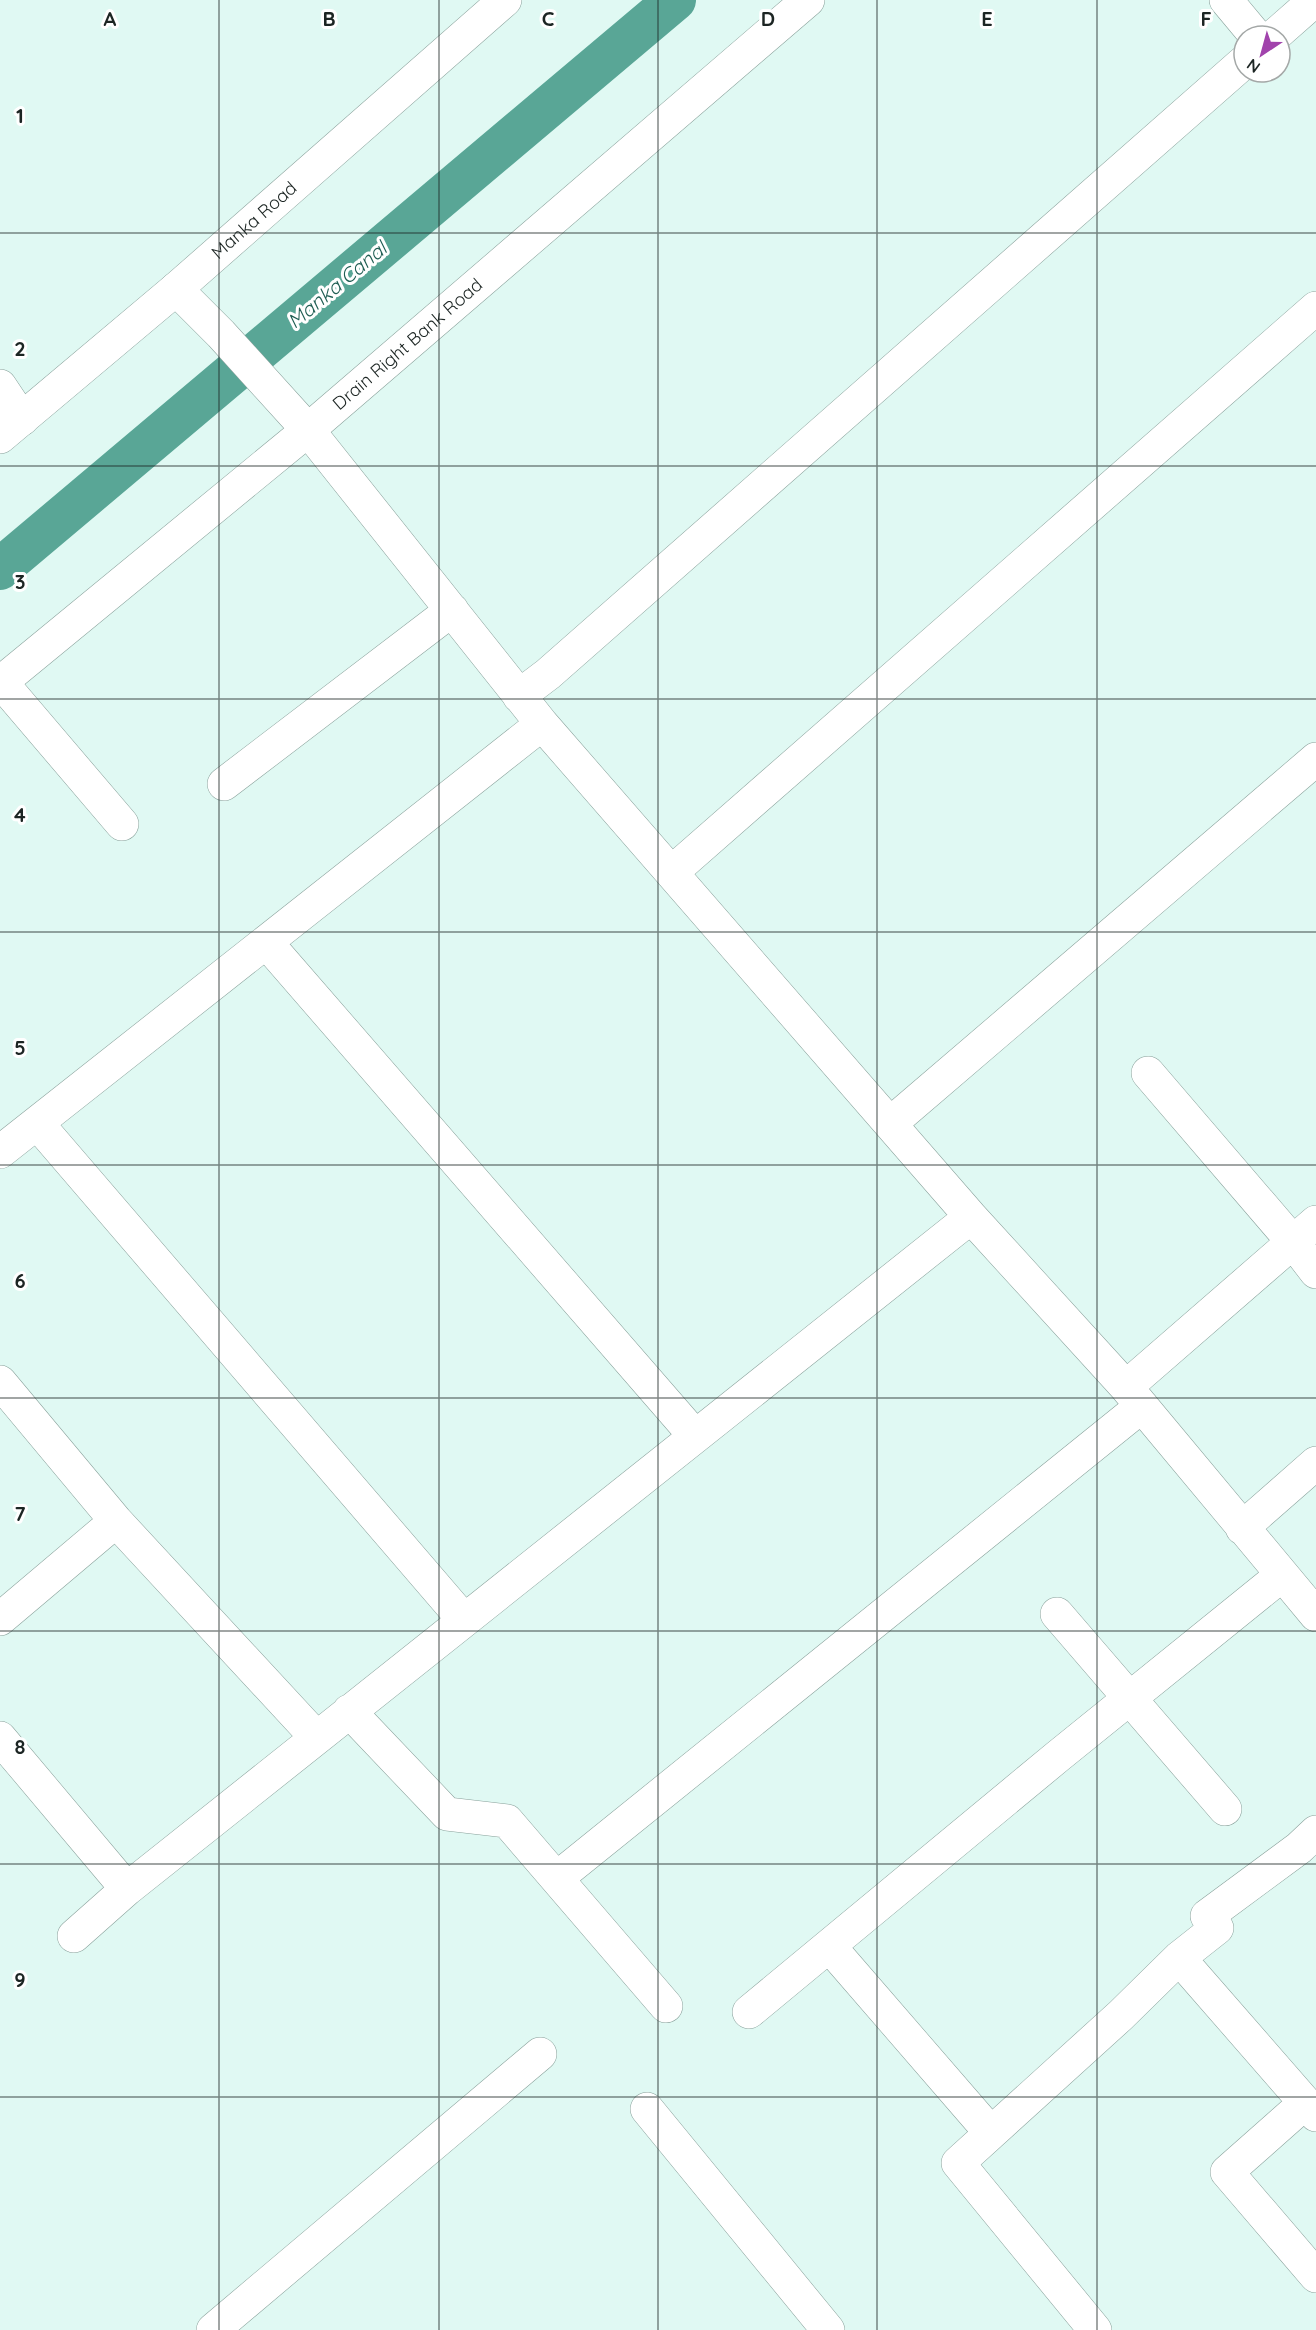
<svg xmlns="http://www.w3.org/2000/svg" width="1316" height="2330" font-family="Quicksand,sans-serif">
  <rect width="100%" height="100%" fill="#e0f9f3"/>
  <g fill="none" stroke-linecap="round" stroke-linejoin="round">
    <path stroke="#59a696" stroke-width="42" d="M0,569l675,-569"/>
    <defs>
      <path id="street" d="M1226,0l30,36
        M1274,36l41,-36
        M176,289l45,45 87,96 234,294 429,493 155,170 190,228
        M0,386l22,33
        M1,682l121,142
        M519,696l29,-22 696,-612
        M224,784l228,-174
        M672,872l644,-564
        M266,942l429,494
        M1148,1073l145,169 23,30
        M37,1123l427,497
        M891,1123l425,-364
        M0,1152l542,-428
        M0,1382l116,139 200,216
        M1126,1387l190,-165
        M1242,1528l74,-65
        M1057,1614l168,195
        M0,1619l116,-98
        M349,1711l98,103 60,7 159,185
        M0,1738l127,151 844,-672
        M557,1878l585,-472
        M74,1936l53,-47
        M830,1947l161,186
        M1179,1958l137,157
        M749,2012l308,-255 225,-182
        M1305,2103l-78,69 89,104
        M647,2109l181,221
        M213,2330l327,-276
        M1095,2330l-137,-167 163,-148 58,-57 38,-30 -10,-12 92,-68 17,-16"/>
      <g id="secondary">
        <path id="s1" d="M0,437l176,-148 329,-289"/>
        <path id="s2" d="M0,683l308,-253 500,-430"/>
      </g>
    </defs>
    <use href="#street" stroke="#89a19b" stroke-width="34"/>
    <use href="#secondary" stroke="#89a19b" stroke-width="34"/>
    <use href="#street" stroke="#fff" stroke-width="33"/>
    <use href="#secondary" stroke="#fff" stroke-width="33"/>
  </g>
  <path fill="none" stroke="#1c2523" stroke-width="1.5" stroke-opacity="0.55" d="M219,0v2330M439,0v2330M658,0v2330M877,0v2330M1097,0v2330M0,233h1316M0,466h1316M0,699h1316M0,932h1316M0,1165h1316M0,1398h1316M0,1631h1316M0,1864h1316M0,2097h1316"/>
  <g text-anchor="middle" stroke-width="6" stroke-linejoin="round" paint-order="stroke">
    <g font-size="18" fill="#1c2523" stroke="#fff">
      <text dy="6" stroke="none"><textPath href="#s1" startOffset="334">Manka Road</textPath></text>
      <text dy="6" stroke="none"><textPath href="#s2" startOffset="530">Drain Right Bank Road</textPath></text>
    </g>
    <g font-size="20" font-style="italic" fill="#1f5e53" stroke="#fff">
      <text transform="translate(337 285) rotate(-40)" y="7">Manka Canal</text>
    </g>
  </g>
  <g font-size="20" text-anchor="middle" font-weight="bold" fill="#1c2523" stroke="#fff" stroke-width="6" stroke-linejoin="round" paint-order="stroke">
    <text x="110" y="26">A</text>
    <text x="329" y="26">B</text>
    <text x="548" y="26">C</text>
    <text x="768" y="26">D</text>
    <text x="987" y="26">E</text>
    <text x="1206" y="26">F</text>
    <text x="20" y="123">1</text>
    <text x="20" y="356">2</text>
    <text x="20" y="589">3</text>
    <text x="20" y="822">4</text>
    <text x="20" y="1055">5</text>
    <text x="20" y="1288">6</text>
    <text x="20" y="1521">7</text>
    <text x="20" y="1754">8</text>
    <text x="20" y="1987">9</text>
  </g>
  <g transform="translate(1262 54) rotate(216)"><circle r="28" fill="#ffffff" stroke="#a4a8a7" stroke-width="1.5"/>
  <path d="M0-4.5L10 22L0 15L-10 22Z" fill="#a143ac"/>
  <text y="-9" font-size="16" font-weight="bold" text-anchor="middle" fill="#1c2523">N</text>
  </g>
</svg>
